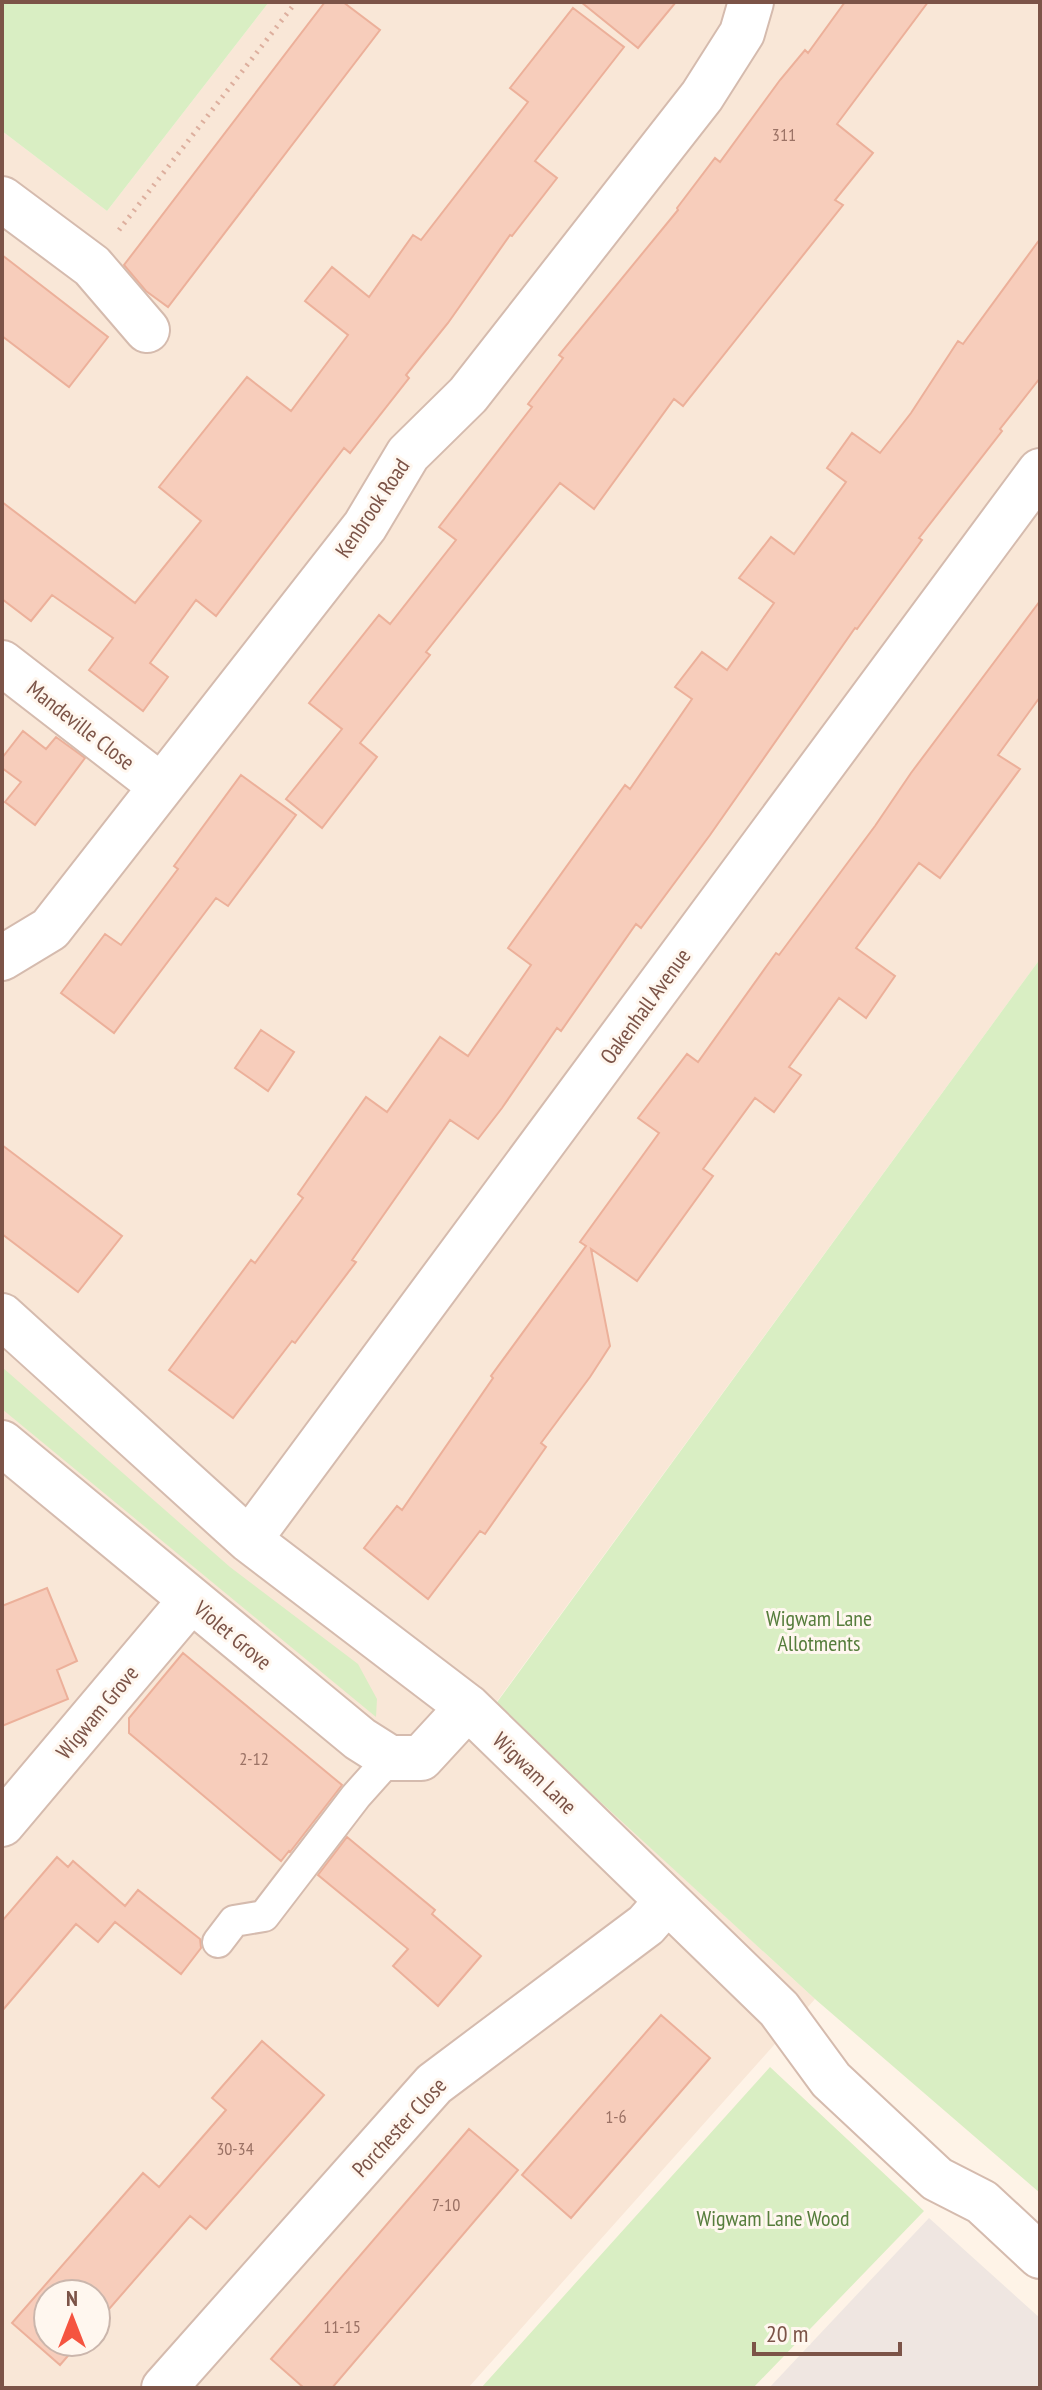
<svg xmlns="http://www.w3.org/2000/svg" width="1042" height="2390" font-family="'PT Sans Narrow',sans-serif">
  <rect width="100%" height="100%" fill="#fef3e7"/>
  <path fill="#f9e7d7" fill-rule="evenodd" d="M269,2h771v957l-545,745 320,295 -347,389h-466v-2257l105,80zM48,2294h48v48h-48z"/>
  <path fill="#efe6e1" d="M929,2218l111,100v70h-271z"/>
  <path fill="#d9eec3" d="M2,2h267l-162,209 -105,-80z
    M1040,959v1234l-225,-194 -320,-294z
    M2,1367l228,200 128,97 19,35 -1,18 -374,-308z
    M770,2067l154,144 -171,177h-272z"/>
  <path fill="#f7cdbb" stroke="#ecb09a" stroke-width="2" d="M325,2h18l37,28 -212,277 -22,-16 -22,-26z
    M581,2h95l-38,46z
    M845,2h83l-91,122 36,29 -38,47 8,5 -160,201 -9,-7 -80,110 -34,-26 -134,169 4,3 -70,88 17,14 -55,71 -36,-29 56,-70 -33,-26 70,-88 11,9 66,-84 -17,-13 93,-120 -4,-3 35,-46 -4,-3 119,-145 -1,-2 38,-50 5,4 60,-82 25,-30 3,3z
    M573,8l51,39 -89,114 22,17 -45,58 -2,-1 -62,88 -42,52 3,3 -59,75 -6,-5 -128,168 -20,-16 -46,63 18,14 -25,34 -54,-41 24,-32 -61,-43 -21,26 -29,-22v-97l133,101 66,-82 -42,-34 88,-110 44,34 57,-76 -43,-34 27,-34 37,30 44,-62 8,5 107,-138 -18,-14z
    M1040,239v139l-40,51 2,2 -83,107 3,2 -65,89 -2,-1 -145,207 -69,93 -5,-4 -75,107 -4,-3 -55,80 -24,31 -28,-19 -98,140 4,2 -61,81 -3,-2 -59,77 -64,-48 82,-110 4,3 48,-65 -5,-4 68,-97 21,15 53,-75 28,19 63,-91 -23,-17 117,-163 5,4 62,-90 -17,-12 27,-35 25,18 47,-67 -35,-25 32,-41 23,17 52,-72 -19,-14 25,-35 28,20 31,-40 47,-72 5,3z
    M2,255l106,82 -39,50 -67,-51z
    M1040,601v96l-42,58 22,14 -80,109 -21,-15 -63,85 39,28 -29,42 -27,-20 -50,69 12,8 -27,37 -19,-14 -52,71 10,7 -76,105 -46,-32 19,97 -20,31 -49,66 5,4 -61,87 -5,-3 -52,68 -64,-51 33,-42 5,4 91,-132 -2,-2 95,-130 -6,-4 79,-109 -21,-15 49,-64 11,8 78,-109 3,2 96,-129 36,-53z
    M23,731l23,18 10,-12 29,21 -50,67 -30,-23 16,-20 -19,-14v-10z
    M241,775l55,40 -68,91 -12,-8 -102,135 -53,-40 44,-59 16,11 57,-76 -4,-3z
    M261,1030l33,22 -26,39 -33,-23z
    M2,1145l120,91 -44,56 -76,-58z
    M47,1588l30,73 -20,9 11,29 -66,27v-120z
    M183,1653l159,132 -52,67 -1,-1 -8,10 -152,-128v-15z
    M347,1837l88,73 -3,4 49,42 -43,50 -45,-40 15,-17 -90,-74z
    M57,1857l11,10 5,-6 52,45 13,-16 62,49 1,9 -20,26 -66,-52 -17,20 -22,-18 -74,87v-90z
    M661,2015l49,43 -139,160 -49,-43z
    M262,2041l62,54 -118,134 -16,-13 -94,108v-30h-48v48h32l-20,23 -48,-42 131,-150 16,14 67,-77 -14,-12z
    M469,2129l49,41 -186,218h-28l-33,-29z"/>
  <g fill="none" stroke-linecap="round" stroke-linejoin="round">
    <defs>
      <path id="service" d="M218,1942l16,-21 30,-5 92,-120 34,-38"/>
      <path id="minor" d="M2,199l90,67 55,64
        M2,663l159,123
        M2,958l48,-29 315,-403 43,-72 60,-59 234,-299 40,-63 9,-31
        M2,1316l247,224 219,167 311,302 52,71 106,99 45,23 58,54
        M2,1443l358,296 30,19h31l47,-51
        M249,1540l791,-1069
        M2,1824l189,-224
        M164,2388l270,-304 212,-159 21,-24"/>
    </defs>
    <use href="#service" stroke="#d5bbae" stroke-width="34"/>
    <use href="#minor" stroke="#d5bbae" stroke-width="48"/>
    <path stroke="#ddaf9e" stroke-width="5" stroke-dasharray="2 6" stroke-linecap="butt" d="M119,230l177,-228"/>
    <use href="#service" stroke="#fff" stroke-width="30"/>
    <use href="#minor" stroke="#fff" stroke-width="44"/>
  </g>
  <g text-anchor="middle" stroke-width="6" stroke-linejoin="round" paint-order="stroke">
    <g font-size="18" fill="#9b7265">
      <text x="784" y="141">311</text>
      <text x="254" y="1765">2-12</text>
      <text x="616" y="2123">1-6</text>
      <text x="235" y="2155">30-34</text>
      <text x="446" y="2211">7-10</text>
      <text x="342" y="2333">11-15</text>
    </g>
    <g font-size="22" fill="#7c5448" stroke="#fff7ef">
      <text transform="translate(372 508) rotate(-56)" y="8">Kenbrook Road</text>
      <text transform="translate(81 725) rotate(38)" y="8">Mandeville Close</text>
      <text transform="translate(645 1006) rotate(-54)" y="8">Oakenhall Avenue</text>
      <text transform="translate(233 1635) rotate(40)" y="8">Violet Grove</text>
      <text transform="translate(97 1712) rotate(-50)" y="8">Wigwam Grove</text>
      <text transform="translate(535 1773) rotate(44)" y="8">Wigwam Lane</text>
      <text transform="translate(399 2127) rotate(-47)" y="8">Porchester Close</text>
    </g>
    <g font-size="22" fill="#567d3c" stroke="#fff7ef">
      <text x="819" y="1626">Wigwam Lane<tspan x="819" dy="25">Allotments</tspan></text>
      <text x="773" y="2226">Wigwam Lane Wood</text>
    </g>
  </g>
  <rect width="1042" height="2390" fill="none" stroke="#7c5448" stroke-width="8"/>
  <g transform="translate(72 2318)"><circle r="38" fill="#fff7ef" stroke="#cbb6ac" stroke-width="2"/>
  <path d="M0-6L14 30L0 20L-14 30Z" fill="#f55440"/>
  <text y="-12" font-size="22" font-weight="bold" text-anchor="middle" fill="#7c5448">N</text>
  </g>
  <path d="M754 2342v12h146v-12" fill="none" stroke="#7c5448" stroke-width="4"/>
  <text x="766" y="2342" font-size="24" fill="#7c5448" stroke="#fff7ef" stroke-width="6" paint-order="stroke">20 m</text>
</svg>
